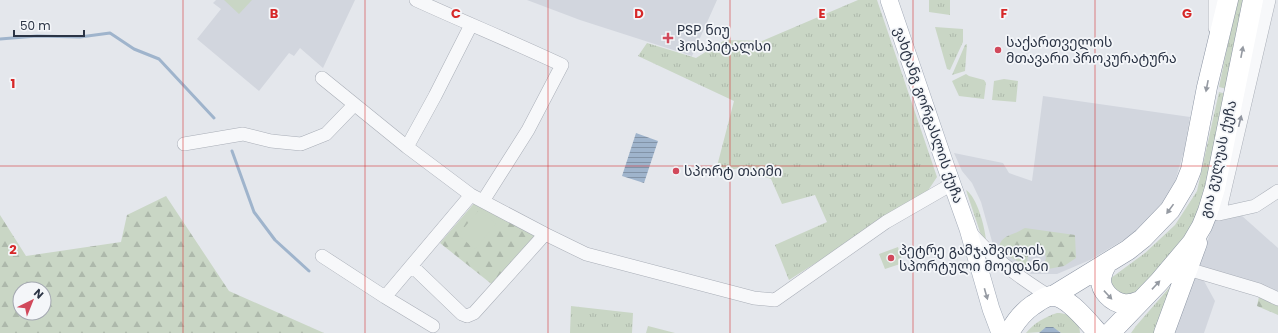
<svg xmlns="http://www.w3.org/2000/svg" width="1278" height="333" font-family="Poppins,'Noto Sans Georgian',sans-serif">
  <defs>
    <pattern id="grass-tufts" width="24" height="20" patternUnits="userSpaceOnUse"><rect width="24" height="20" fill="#c9d6c5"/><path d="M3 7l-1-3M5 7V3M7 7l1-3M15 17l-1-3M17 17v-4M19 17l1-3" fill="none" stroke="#adb8ab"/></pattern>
    <pattern id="forest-firs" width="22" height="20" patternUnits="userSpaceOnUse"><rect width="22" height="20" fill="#c9d6c5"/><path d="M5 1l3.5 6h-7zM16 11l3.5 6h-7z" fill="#adb8ab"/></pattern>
    <pattern id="water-rules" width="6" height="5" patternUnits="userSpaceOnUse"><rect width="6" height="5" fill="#9fb4cc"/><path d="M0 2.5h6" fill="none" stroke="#8293a7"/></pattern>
  </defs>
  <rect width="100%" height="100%" fill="#e4e7ec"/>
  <path fill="#d2d6de" d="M216,0h139l-32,68 -23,-20 -6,8 -5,-3 -30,38 -62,-52 24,-30 -8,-6z
    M527,0h190l-25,56 -112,-36z
    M1043,96l147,21 -6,34 -13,44 -21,25 -25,19 -35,21 -33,14h-26l-22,-11 -8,-8 -8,-10 -12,-43 -9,-19 -10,-12 -8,-18 49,10 6,10 23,8z
    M1241,215l37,33v46l-80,-26 18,-52z
    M1191,276l13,5 11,20 -11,32h-31z"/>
  <path fill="url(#grass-tufts)" d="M858,0h19l60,177 -10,15 -138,88 -14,-35 52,-23 -12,-27 -33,9 -11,-25 -32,-11 -24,6 19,-73 -96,-45 9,-13 49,15 29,-18 37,1z
    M929,0h21v15l-21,-3z
    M1237,0h8l-18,89 -8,-2z
    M935,27l28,2v13l-13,28 -3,-1z
    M967,44l-2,27 -13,4 13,-30z
    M966,74l3,2 15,4 2,3 -2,16 -25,-3 -7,-15z
    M1004,79l14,2 -2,21 -24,-2 2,-19z
    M1219,92l7,2 -30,132 -62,73 -20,-3 -3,-18 34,-25 30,-28 22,-34z
    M966,190c11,7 19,37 20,50l-3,1z
    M1182,273l-23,60h-28l5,-7z
    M571,306l62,7 -1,20h-62z
    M1057,313c12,0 23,7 23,20h-19l-2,-2 -33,2c8,-10 19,-16 31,-20z"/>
  <path fill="url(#forest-firs)" fill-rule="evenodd" d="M166,196l63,95 95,42h-324v-118l26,41 95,-14 6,-27zM20,289h24v24h-24z
    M476,201l63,35 -45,50 -54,-43z
    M1025,228l50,7 1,23 -12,8 -21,4 -2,-4c15,-12 -9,-25 -13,-10 -1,3 0,7 -1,10l-21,-11 -7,-9c3,-9 9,-10 16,-13 4,-1 7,-4 10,-5z
    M1260,292l18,9v14l-21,-9z"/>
  <path fill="#c9d6c5" d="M224,0h28l-13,14z
    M479,210l17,14 -21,25 -17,-14z
    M898,247l5,16 -18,6 -6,-15z
    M648,326l27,7h-29z"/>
  <path fill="url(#water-rules)" d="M636,133l22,8 -14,42 -22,-7z
    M1046,327h7l8,6h-22z"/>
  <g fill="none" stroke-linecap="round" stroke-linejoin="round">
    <path stroke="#9fb4cc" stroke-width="3" d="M0,39l37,-3 43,1 30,-4 24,16 25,10 55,59
      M232,151l22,61 21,28 34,31"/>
    <defs>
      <path id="minor" d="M416,0c48,22 97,42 146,65l-34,65 -45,71
        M1215,0v28
        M322,78l85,69 64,48 74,39 41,20 168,44 21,2 111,-78 66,-38
        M184,144l59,-10 28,7 30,3 25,-10 28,-29
        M407,147l28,-51 36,-71
        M1212,212l7,2 36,-8 23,-15
        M1219,214l50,-214
        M970,232c22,26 50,46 79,64
        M322,256l63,41
        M412,266l50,48 5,2 7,-3 71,-79
        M1188,269l71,21 19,9
        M433,326l-48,-29 86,-102"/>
      <path id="major" d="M889,0l57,167 22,62 23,80 9,24"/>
      <path id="highway" d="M1107,263c-3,5 -5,10 -6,15 -1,13 11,24 23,26 6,1 11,-1 16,-3
        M1053,296l75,-46 15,-12 27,-28 15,-25 6,-15 16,-83 21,-87
        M1009,333c6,-11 14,-21 24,-28 5,-3 11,-8 17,-9 15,-3 39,27 48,37
        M1110,333l49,-51 33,-39 10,-17 6,-15 7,-23 38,-188
        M1164,333l33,-90"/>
    </defs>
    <use href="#minor" stroke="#a9aeb7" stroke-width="14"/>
    <use href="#major" stroke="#a3abb8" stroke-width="18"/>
    <use href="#highway" stroke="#8b94a3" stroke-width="21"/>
    <use href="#minor" stroke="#f7f8fa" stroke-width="13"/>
    <use href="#major" stroke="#fff" stroke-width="17"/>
    <use href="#highway" stroke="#fff" stroke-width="20"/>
  </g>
  <defs><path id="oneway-solid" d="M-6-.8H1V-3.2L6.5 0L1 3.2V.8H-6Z"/></defs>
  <g fill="#959aa2">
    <use href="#oneway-solid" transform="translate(1242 52) rotate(-79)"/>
    <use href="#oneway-solid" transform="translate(1207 86) rotate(101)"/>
    <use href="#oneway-solid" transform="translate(1170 209) rotate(126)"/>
    <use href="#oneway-solid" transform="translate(1156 285) rotate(-47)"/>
    <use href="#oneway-solid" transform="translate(986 294) rotate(74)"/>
    <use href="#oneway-solid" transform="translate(1108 295) rotate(47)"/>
  </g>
  <use fill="#9196a0" href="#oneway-solid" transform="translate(1240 121) rotate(-76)"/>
  <path fill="none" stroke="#d62828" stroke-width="1" stroke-opacity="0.55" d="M183,0v333M365,0v333M548,0v333M730,0v333M913,0v333M1095,0v333M0,166h1278"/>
  <g fill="#d1495b" stroke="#f4f6f9" stroke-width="1.5">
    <path d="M666 32h4v4h4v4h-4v4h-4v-4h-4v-4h4z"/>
    <circle cx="998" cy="50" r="4"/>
    <circle cx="676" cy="171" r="4"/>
    <circle cx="891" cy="258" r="4"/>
  </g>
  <g text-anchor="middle" stroke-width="3.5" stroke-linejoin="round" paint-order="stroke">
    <g font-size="14" fill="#2b3445" stroke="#f4f6f9" text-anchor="start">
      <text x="677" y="35">PSP ნიუ<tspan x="677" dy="16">ჰოსპიტალსი</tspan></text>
      <text x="1006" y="47">საქართველოს<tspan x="1006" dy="16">მთავარი პროკურატურა</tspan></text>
      <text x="684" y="176">სპორტ თაიმი</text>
      <text x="899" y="255">პეტრე გამჯაშვილის<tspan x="899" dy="16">სპორტული მოედანი</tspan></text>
    </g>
    <g font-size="14" fill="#2b3445" stroke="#f4f6f9">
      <text transform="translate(929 115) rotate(71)" y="5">ვახტანგ გორგასლის ქუჩა</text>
      <text transform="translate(1218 159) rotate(-77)" y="5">გია გულუას ქუჩა</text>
    </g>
  </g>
  <g font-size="13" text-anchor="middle" font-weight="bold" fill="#d62828" stroke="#f4f6f9" stroke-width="3.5" stroke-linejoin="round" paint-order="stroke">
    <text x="274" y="18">B</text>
    <text x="456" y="18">C</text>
    <text x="639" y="18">D</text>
    <text x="822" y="18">E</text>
    <text x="1004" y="18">F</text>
    <text x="1187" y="18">G</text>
    <text x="13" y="88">1</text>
    <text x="13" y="254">2</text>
  </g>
  <g transform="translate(32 301) rotate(43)"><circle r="19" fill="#f4f6f9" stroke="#a4a8b1"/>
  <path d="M0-3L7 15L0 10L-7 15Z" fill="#d1495b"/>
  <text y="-6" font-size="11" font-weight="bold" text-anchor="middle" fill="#2b3445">N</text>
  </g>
  <path d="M14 30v6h70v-6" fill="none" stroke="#2b3445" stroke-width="2"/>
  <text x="20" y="30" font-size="12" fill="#2b3445" stroke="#f4f6f9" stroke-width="3" paint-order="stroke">50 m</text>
</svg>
